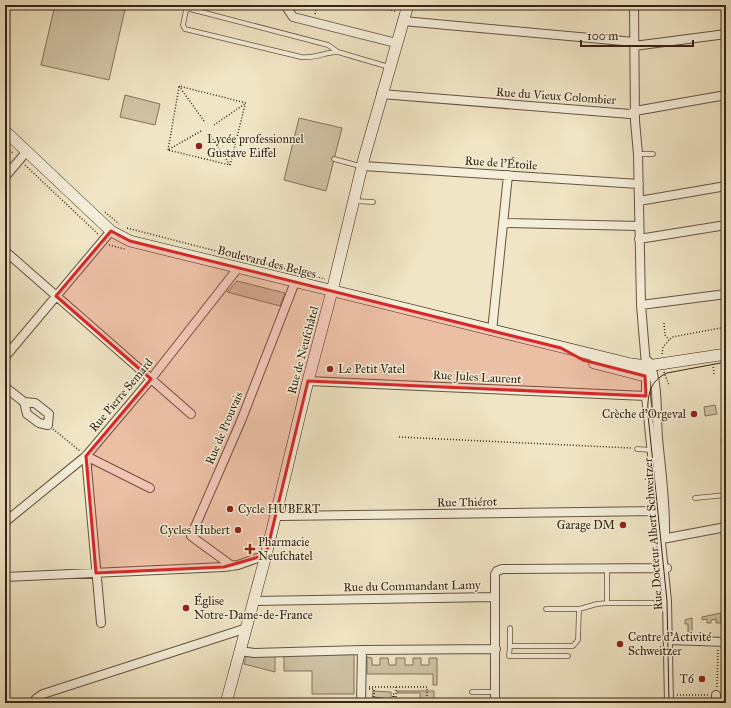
<svg xmlns="http://www.w3.org/2000/svg" width="731" height="708" font-family="'IM FELL Great Primer',serif">
  <rect width="100%" height="100%" fill="#f0e5c4"/>
  <filter id="stains"><feTurbulence type="fractalNoise" baseFrequency=".005" numOctaves="4"/><feColorMatrix values="0 0 0 0 .2 0 0 0 0 .09 0 0 0 0 .02 0 0 0 .5 -.17"/></filter>
  <radialGradient id="worn" r=".72"><stop offset=".6" stop-color="#630" stop-opacity="0"/><stop offset="1" stop-color="#630" stop-opacity=".3"/></radialGradient>
  <path fill="#d0c4a6" stroke="#82745c" d="M55,5h71l-17,75 -68,-15z
    M125,95l35,9 -5,21 -35,-8z
    M299,118l43,10 -16,63 -42,-11z
    M237,281l48,12 -5,13 -53,-14z
    M715,405l2,9 -12,2 -1,-9z
    M726,438v39l-5,-38z
    M721,613v10h-5v-4l-5,1v3h-4v-4l-5,1v-3z
    M692,618v14h-4v-8h-3v-4z
    M284,654h70v40h-42v-23h-28z
    M246,655h29v17l-31,-8z
    M367,657l5,1v7h8v-7h8l1,7h7v-7h9v7h8v-7h8v7h8v-7h8v27h-4v-11h-66z
    M373,691l18,1v11h-6l-1,-5 -12,-1z
    M397,691h37v12h-14v-10h-23z"/>
  <g fill="none" stroke-linecap="round" stroke-linejoin="round">
    <defs>
      <path id="lane" d="M338,52l-10,-7 -138,-36 -4,1 -3,15 2,4 116,28c15,2 23,-5 37,-5l51,15
        M638,154h15
        M334,159l26,7
        M354,201l19,1
        M637,449l14,1
        M695,498l31,-3
        M607,569v34
        M546,609h33l18,-5 10,-1h46
        M510,628v18h63l5,-6 1,-31
        M510,646l-1,10h59
        M472,692h23"/>
      <path id="street" d="M285,5l8,12 103,26
        M634,5l1,116 3,33 3,151 5,60v31l21,205 2,102
        M403,21l231,21
        M634,46l92,-12
        M381,94l249,20 5,-3 91,-16
        M363,166l276,18
        M5,177l22,-26
        M639,201l87,-15
        M503,223l136,3
        M639,239l87,-14
        M5,251l186,163
        M641,305l85,-11
        M492,331l16,-156
        M5,357l106,-126
        M649,362c10,22 7,52 9,76 3,33 8,66 7,99
        M308,381l338,15
        M5,387l19,15 3,12 12,9 9,2 1,-11 -14,-11 -11,-1
        M86,456l15,167
        M86,456l64,32
        M276,515l4,1 378,-5
        M5,522l81,-66 65,-77 87,-111
        M662,539l64,-12
        M232,566l-41,-30 50,-115 54,-139
        M5,577l219,-10 14,-2 28,-10
        M254,601l241,-4v-23l2,-3 5,-2 165,-1
        M668,640l58,2
        M240,651l14,2 108,-3 134,-1
        M32,703l5,-5 6,-4 204,-66
        M361,703l1,-53
        M495,703v-106
        M716,703v-8"/>
      <path id="secondary" d="M5,131l106,100 19,10 501,123 16,2 79,-12
        M594,363l51,13
        M226,703l40,-148 42,-174 24,-90 32,-133 44,-153"/>
    </defs>
    <use href="#lane" stroke="#64543e" stroke-width="5.5"/>
    <use href="#street" stroke="#64543e" stroke-width="10"/>
    <use href="#secondary" stroke="#352412" stroke-width="12"/>
    <path stroke="#352412" stroke-width="1.5" stroke-dasharray="1 2" stroke-linecap="butt" d="M374,5l23,7
      M315,14l2,-9
      M5,117l5,6
      M204,121l-25,-35 67,17 -32,22
      M201,131l-33,19 62,15 -20,-30
      M5,146l9,8
      M168,150l11,-63
      M25,165l73,69
      M230,165l15,-60
      M105,212l14,12
      M127,228l198,51
      M109,245l16,4
      M664,323l1,12 4,5
      M662,354l1,-7 9,-10 54,-10
      M713,364l1,10
      M664,372l5,13
      M53,429l27,22
      M399,437l232,11
      M369,687h58v16
      M717,687l1,-38
      M369,689h5v8
      M677,695h32
      M385,699l5,1v3
      M427,701h7
      M393,703v-9h1v9
      M396,703v-16"/>
    <use href="#lane" stroke="#f5eed9" stroke-width="4"/>
    <use href="#street" stroke="#f5eed9" stroke-width="8"/>
    <use href="#secondary" stroke="#f5eed9" stroke-width="11"/>
    <path stroke="#352412" stroke-width="1" d="M669,703l-2,-102 -19,-186c-1,-18 1,-34 19,-42l59,-11"/>
  </g>
  <path fill="#d62828" fill-opacity="0.2" stroke="#d62828" stroke-width="3" stroke-linejoin="round" d="M111,231l19,10 431,107 22,12 62,16 1,20 -338,-15 -42,174 -42,12 -128,6 -10,-117 65,-77 -95,-83z"/>
  <g fill="#8f2418" stroke="#f5eed9" stroke-width="1.5">
    <circle cx="199" cy="146" r="4"/>
    <circle cx="330" cy="369" r="4"/>
    <circle cx="694" cy="414" r="4"/>
    <circle cx="230" cy="509" r="4"/>
    <circle cx="623" cy="525" r="4"/>
    <circle cx="238" cy="530" r="4"/>
    <path d="M248 543h4v4h4v4h-4v4h-4v-4h-4v-4h4z"/>
    <circle cx="186" cy="608" r="4"/>
    <circle cx="620" cy="644" r="4"/>
    <circle cx="702" cy="679" r="4"/>
  </g>
  <g text-anchor="middle" stroke-width="3" stroke-linejoin="round" paint-order="stroke">
    <g font-size="12" fill="#352412" stroke="#f5eed9">
      <text transform="translate(556 96) rotate(4)" y="4">Rue du Vieux Colombier</text>
      <text transform="translate(501 163) rotate(4)" y="4">Rue de l'Étoile</text>
      <text transform="translate(267 262) rotate(14)" y="4">Boulevard des Belges</text>
      <text transform="translate(303 350) rotate(-75)" y="4">Rue de Neufchâtel</text>
      <text transform="translate(477 377) rotate(3)" y="4">Rue Jules Laurent</text>
      <text transform="translate(121 395) rotate(-50)" y="4">Rue Pierre Semard</text>
      <text transform="translate(224 428) rotate(-67)" y="4">Rue de Prouvais</text>
      <text transform="translate(467 502) rotate(-1)" y="4">Rue Thiérot</text>
      <text transform="translate(653 534) rotate(-94)" y="4">Rue Docteur Albert Schweitzer</text>
      <text transform="translate(412 586) rotate(-1)" y="4">Rue du Commandant Lamy</text>
    </g>
    <g font-size="12" fill="#352412" stroke="#f5eed9" text-anchor="start">
      <text x="207" y="143">Lycée professionnel<tspan x="207" dy="14">Gustave Eiffel</tspan></text>
      <text x="338" y="373">Le Petit Vatel</text>
      <text x="686" y="418" text-anchor="end">Crèche d'Orgeval</text>
      <text x="238" y="513">Cycle HUBERT</text>
      <text x="615" y="529" text-anchor="end">Garage DM</text>
      <text x="230" y="534" text-anchor="end">Cycles Hubert</text>
      <text x="258" y="546">Pharmacie<tspan x="258" dy="14">Neufchatel</tspan></text>
      <text x="194" y="605">Église<tspan x="194" dy="14">Notre-Dame-de-France</tspan></text>
      <text x="628" y="641">Centre d'Activité<tspan x="628" dy="14">Schweitzer</tspan></text>
      <text x="694" y="683" text-anchor="end">T6</text>
    </g>
  </g>
  <rect width="731" height="708" fill="none" stroke="#f0e5c4" stroke-width="20"/>
  <rect x="6" y="6" width="719" height="696" fill="none" stroke="#352412" stroke-width="2"/>
  <rect x="10" y="10" width="711" height="688" fill="none" stroke="#352412"/>
  <path d="M581 40v6h112v-6" fill="none" stroke="#352412" stroke-width="2"/>
  <text x="587" y="40" font-size="12" fill="#352412" stroke="#f5eed9" stroke-width="3" paint-order="stroke">100 m</text>
  <rect width="100%" height="100%" filter="url(#stains)"/>
  <rect width="100%" height="100%" fill="url(#worn)"/>
</svg>
